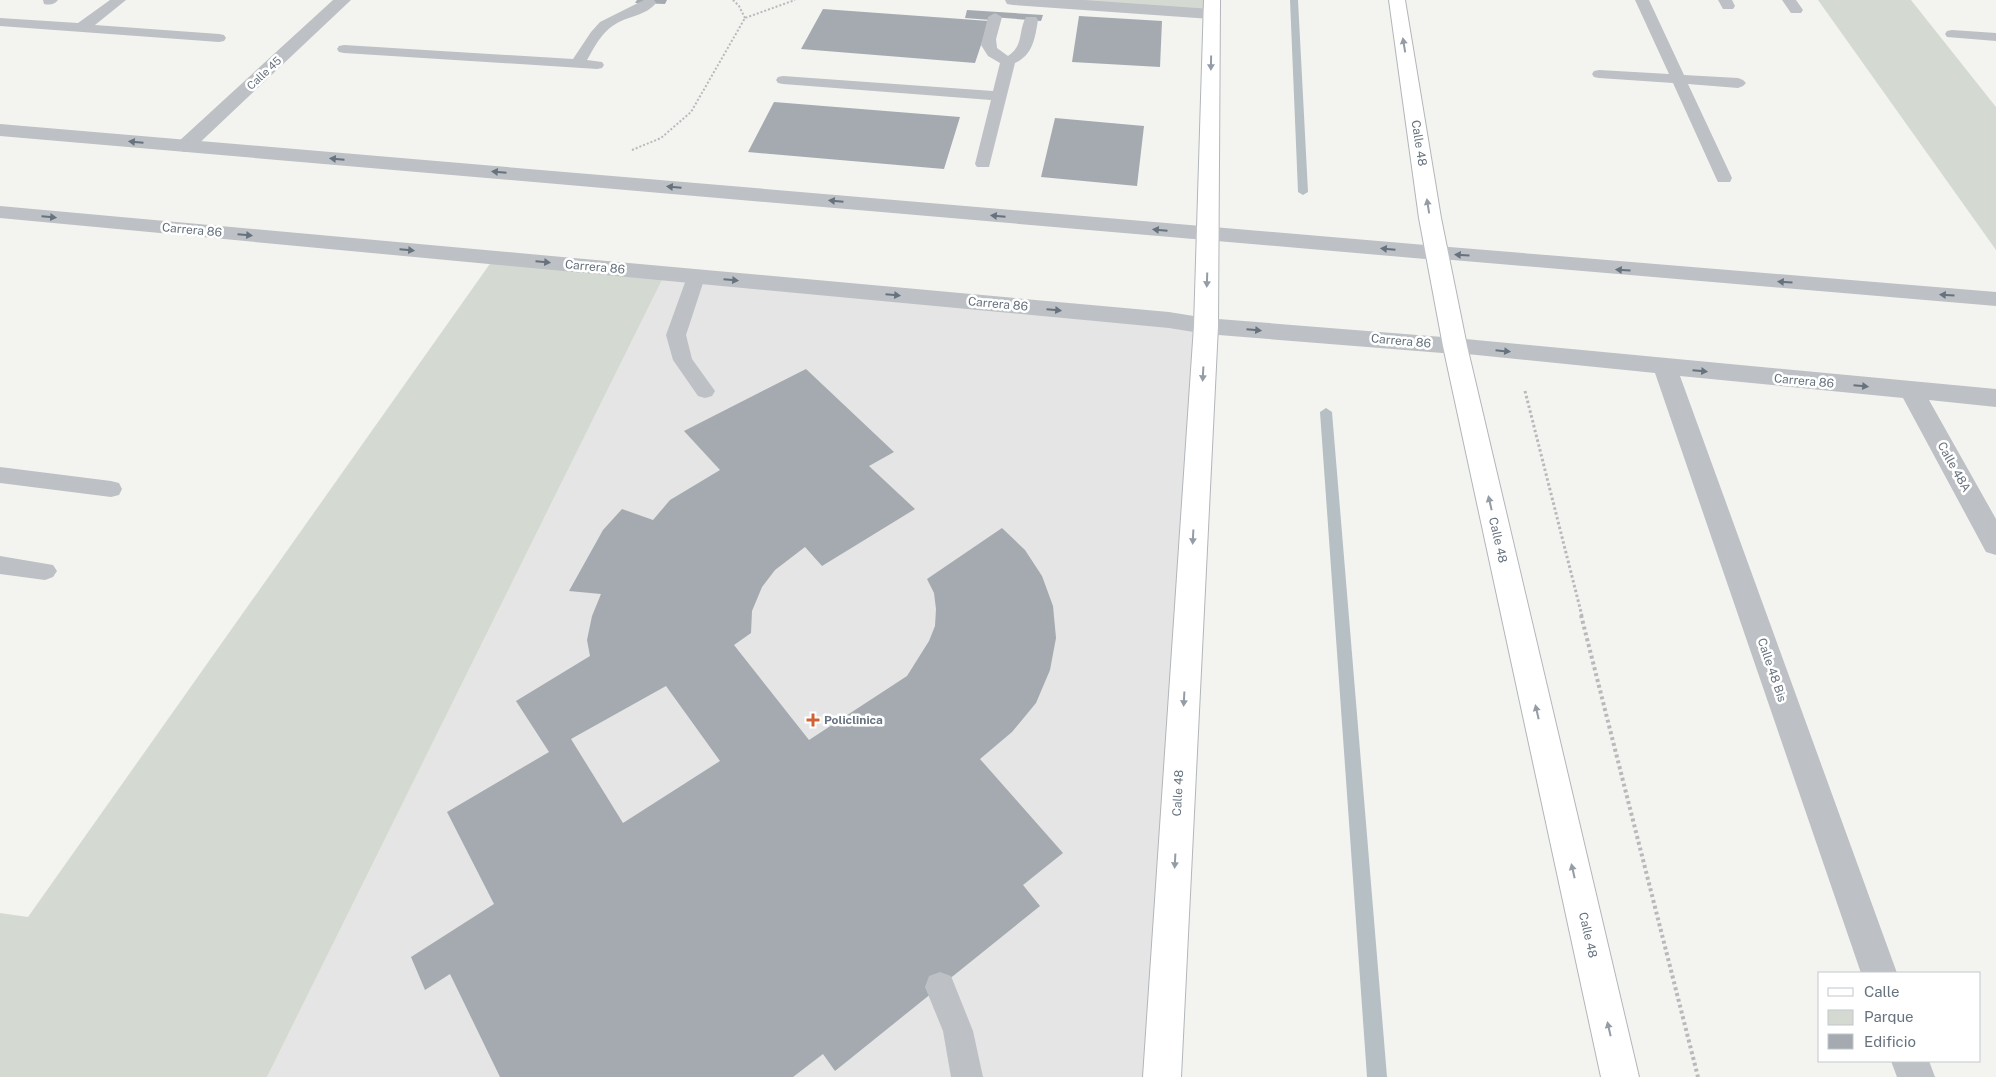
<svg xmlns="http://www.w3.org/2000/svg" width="1996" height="1077" font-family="'Public Sans',sans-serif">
  <rect width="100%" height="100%" fill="#f3f4f0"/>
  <path fill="#e4e5e4" d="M665,274l541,52 -44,751h-895z"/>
  <path fill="#d4dad2" d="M1013,0h199l-1,14z
    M1818,0h93l85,107v143z
    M494,258l171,16 -398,803h-267v-164l28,4z"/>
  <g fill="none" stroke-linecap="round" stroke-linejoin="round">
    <path fill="#b6bfc4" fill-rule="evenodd" d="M1290,0h8l10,192 -5,3 -5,-3z
      M1326,408l6,4 55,665h-20l-47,-665z"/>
  </g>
  <path fill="#a4aab0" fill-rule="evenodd" d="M637,0h30l-2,4 -30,-1z
    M823,9l166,12 -14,42 -174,-14z
    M967,10l76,5 -2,6 -49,-4 -1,3 -26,-2z
    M1079,16l83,5 -2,46 -88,-5z
    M774,102l186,15 -16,52 -196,-17z
    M1055,118l89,8 -7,60 -96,-9z
    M806,369l88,83 -25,14 46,43 -93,57 -17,-19 -30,23 -13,17 -10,24 -1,22 -17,12 75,95 98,-64 22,-35 6,-15 1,-17 -2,-16 -7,-14 75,-51 23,22 17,26 11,30 3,32 -6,32 -14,33 -24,29 -32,27 83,94 -40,32 17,21 -205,165 -12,-17 -30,23h-293l-50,-103 -25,16 -14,-33 83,-53 -47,-92 102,-60 -33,-51 74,-45 -3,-16 5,-24 9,-22 -32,-3 34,-61 19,-21 31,11 17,-20 50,-30 -36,-39zM666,686l54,75 -97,62 -52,-84z"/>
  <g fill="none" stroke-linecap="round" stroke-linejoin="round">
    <defs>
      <path id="secondary" d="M1204,0h16l-2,326 -37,751h-38l51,-751z
        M1389,0h16l36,218 26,128 172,731h-38l-158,-731 -24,-128z"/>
    </defs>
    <use href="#secondary" stroke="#b2b6ba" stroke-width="2"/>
    <path stroke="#b7b9bc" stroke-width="2" stroke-dasharray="2 2" stroke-linecap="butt" d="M733,0l6,6 6,12
      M632,150l29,-12 30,-26 54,-94 50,-18"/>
    <path stroke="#b7b9bc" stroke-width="3" stroke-dasharray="2.5 2.5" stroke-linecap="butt" d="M1525,391l57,225"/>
    <path stroke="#b7b9bc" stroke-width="4" stroke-dasharray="3 3" stroke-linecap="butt" d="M1581,615l117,462"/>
    <path fill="#bdc0c4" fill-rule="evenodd" d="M43,0h15c-4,5 -8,5 -14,4z
      M110,0h16l-31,25 124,9 5,1 2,3 -2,3 -5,1 -219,-16v-8l78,5z
      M644,0h10l2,3c-10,13 -29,13 -42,22 -13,8 -20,23 -27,35l15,2 2,3 -2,3 -5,1 -253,-16 -5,-1 -2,-3 2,-3 5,-1 229,14 18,-27 9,-10z
      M1635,0h14l35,75 54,3 5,2 3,3 -3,3 -5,2 -50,-4 44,94 -2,4h-12l-2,-4 -43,-95 -74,-5 -5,-1 -2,-3 2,-3 5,-1 70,4z
      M1718,0h14l3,6 -2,3h-10z
      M1782,0h14l7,10 -2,3h-10z
      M995,13l7,4 -6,22 1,9 11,8c16,-10 10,-25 18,-39h10l2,3c-3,18 -5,35 -23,43l-26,104h-12l-2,-3 16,-64 -208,-16 -5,-1 -2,-3 2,-3 5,-1 210,15 7,-28 -12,-7 -7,-11 7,-28z
      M1952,30l44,3v8l-49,-4 -2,-3 2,-3z
      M696,271l6,2 3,4 -19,58 6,24 23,32 -3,5 -7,2 -7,-2 -25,-36 -7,-25 21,-58 3,-4z
      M0,467l111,14 8,2 3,6 -3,6 -8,2 -111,-14z
      M0,556l53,9 4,6 -4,6 -8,3 -45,-6z
      M940,972l11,4 22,55 10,46h-32l-8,-46 -18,-44 4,-11z"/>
    <path fill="#bdc0c4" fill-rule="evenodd" d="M333,0h18l-159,150 -7,2 -7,-2 -3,-4 3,-4z
      M1005,0h79l127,9 6,1 2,4 -2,4 -6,1 -198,-14 -6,-1z
      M1437,246l559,46v14l-567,-48 -3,-5 3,-5z
      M1455,338l541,51v18l-67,-7 67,119v36l-10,-3 -83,-154 -223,-22 217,597h-36l-206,-600 -208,-21 -4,-6 4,-6z
      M1891,1061h38l6,16h-38z"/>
    <path fill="#bdc0c4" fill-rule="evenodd" d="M0,124l1437,122 8,2 3,5 -3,5 -8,2 -1437,-124z
      M0,206l1169,106 37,6 249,20 8,2 4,6 -4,6 -8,2 -249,-20 -37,-6 -1169,-110z"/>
    <use href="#secondary" fill="#fff" fill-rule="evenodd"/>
  </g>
  <defs><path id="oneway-solid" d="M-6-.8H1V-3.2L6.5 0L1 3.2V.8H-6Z" transform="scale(1.25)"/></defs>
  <g fill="#949ca5">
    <use href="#oneway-solid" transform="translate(1404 45) rotate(-99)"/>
    <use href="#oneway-solid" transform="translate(1211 63) rotate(91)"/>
    <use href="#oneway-solid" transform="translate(1428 206) rotate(-99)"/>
    <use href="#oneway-solid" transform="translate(1207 280) rotate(92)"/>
    <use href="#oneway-solid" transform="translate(1203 374) rotate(93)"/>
    <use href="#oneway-solid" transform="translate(1490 503) rotate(-103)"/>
    <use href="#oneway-solid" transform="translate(1193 537) rotate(93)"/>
    <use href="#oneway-solid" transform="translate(1184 699) rotate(93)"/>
    <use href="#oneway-solid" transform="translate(1537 712) rotate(-103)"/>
    <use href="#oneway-solid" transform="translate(1175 861) rotate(93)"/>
    <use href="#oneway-solid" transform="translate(1573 871) rotate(-103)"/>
    <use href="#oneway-solid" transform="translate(1609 1029) rotate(-103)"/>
  </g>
  <g fill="#66727e">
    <use href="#oneway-solid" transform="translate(136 142) rotate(-175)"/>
    <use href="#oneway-solid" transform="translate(337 159) rotate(-175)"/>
    <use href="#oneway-solid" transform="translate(499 172) rotate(-175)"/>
    <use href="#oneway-solid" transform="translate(674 187) rotate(-175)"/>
    <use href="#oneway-solid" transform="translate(836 201) rotate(-175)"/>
    <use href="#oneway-solid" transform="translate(998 216) rotate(-175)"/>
    <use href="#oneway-solid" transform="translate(49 217) rotate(5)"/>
    <use href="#oneway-solid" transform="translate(1160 230) rotate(-175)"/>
    <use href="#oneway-solid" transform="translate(245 235) rotate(5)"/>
    <use href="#oneway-solid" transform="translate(1388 249) rotate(-175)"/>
    <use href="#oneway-solid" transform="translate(407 250) rotate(5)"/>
    <use href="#oneway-solid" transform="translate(1462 255) rotate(-176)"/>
    <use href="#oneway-solid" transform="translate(543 262) rotate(5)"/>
    <use href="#oneway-solid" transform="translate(1623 270) rotate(-176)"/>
    <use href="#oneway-solid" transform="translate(731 280) rotate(5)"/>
    <use href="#oneway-solid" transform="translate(1785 282) rotate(-176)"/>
    <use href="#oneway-solid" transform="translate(893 295) rotate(5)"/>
    <use href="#oneway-solid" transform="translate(1947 295) rotate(-176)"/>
    <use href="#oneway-solid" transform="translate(1054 310) rotate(5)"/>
    <use href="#oneway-solid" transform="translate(1254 330) rotate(5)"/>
    <use href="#oneway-solid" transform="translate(1503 351) rotate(6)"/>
    <use href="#oneway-solid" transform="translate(1700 371) rotate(5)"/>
    <use href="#oneway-solid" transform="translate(1861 386) rotate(5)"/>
  </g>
  <path fill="#cf6335" stroke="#fff" stroke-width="2" d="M810.5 712.5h5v5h5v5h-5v5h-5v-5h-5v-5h5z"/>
  <g text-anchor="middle" stroke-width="5" stroke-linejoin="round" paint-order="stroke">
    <g font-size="11" fill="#66727e" stroke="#fff">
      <text transform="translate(264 73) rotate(-43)" y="4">Calle 45</text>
    </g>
    <g font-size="12" fill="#66727e" stroke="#fff">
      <text transform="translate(1419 143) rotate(81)" y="4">Calle 48</text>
      <text transform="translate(192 230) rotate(5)" y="4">Carrera 86</text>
      <text transform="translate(595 267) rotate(5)" y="4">Carrera 86</text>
      <text transform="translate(998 304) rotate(5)" y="4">Carrera 86</text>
      <text transform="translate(1401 341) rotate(5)" y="4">Carrera 86</text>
      <text transform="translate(1804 381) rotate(5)" y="4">Carrera 86</text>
      <text transform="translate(1954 467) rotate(61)" y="4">Calle 48A</text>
      <text transform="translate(1498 540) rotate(77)" y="4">Calle 48</text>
      <text transform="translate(1772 670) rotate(71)" y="4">Calle 48 Bis</text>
      <text transform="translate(1178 793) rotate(-87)" y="4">Calle 48</text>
      <text transform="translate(1588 935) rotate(77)" y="4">Calle 48</text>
    </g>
    <g font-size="12" font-weight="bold" fill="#66727e" stroke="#fff" text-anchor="start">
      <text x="824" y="724">Policlinica</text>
    </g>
  </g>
  <rect x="1818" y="972" width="162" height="90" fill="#ffffff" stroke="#c2c7cb"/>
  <rect x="1828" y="988" width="25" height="8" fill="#ffffff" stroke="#c2c7cb"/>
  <text x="1864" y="997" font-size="15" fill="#66727e">Calle</text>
  <rect x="1828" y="1010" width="25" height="15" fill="#d4dad2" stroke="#c2c7cb"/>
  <text x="1864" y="1022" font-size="15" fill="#66727e">Parque</text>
  <rect x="1828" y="1034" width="25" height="15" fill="#a4aab0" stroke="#c2c7cb"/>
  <text x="1864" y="1047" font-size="15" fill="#66727e">Edificio</text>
</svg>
